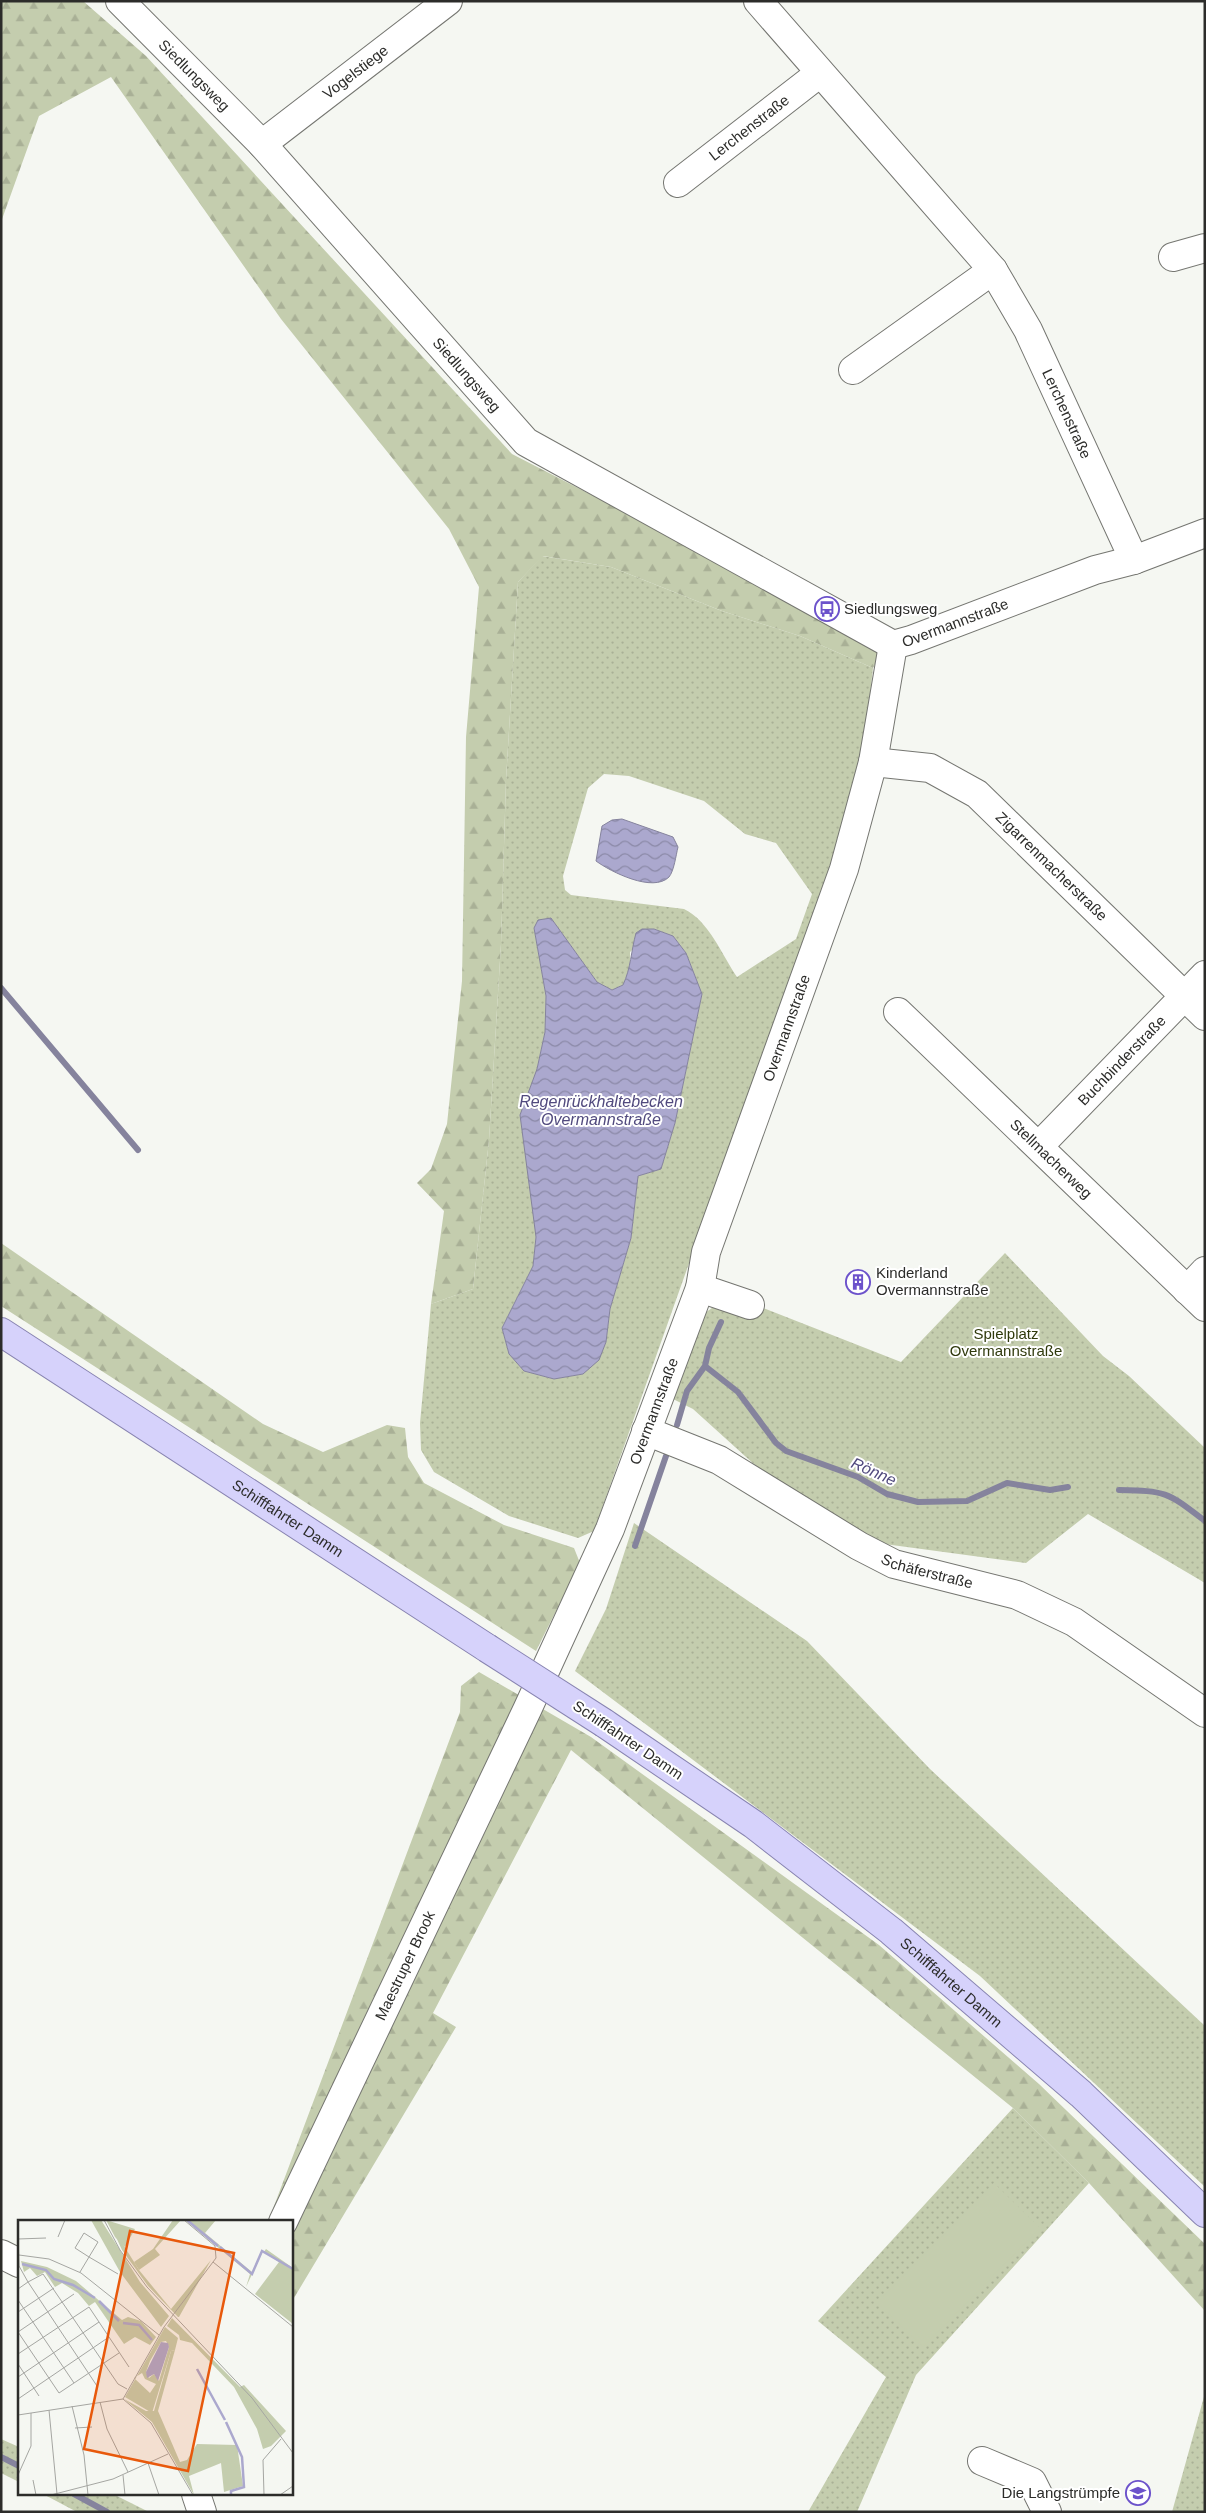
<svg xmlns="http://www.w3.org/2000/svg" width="1206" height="2513" font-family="Helvetica,sans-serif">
  <defs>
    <pattern id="green-dots" width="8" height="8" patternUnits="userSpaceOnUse" patternTransform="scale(1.25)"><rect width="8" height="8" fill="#c4cdae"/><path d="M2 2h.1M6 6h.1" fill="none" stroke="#a9b096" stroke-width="1.8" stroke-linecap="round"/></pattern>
    <pattern id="forest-firs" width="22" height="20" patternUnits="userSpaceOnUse" patternTransform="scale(1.25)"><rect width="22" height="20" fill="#c4cdae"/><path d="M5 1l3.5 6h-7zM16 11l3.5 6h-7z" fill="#a9b096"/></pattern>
    <pattern id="water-waves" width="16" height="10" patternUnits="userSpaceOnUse" patternTransform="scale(1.25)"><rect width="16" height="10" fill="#aba8ce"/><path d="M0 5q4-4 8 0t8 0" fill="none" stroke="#8b89a7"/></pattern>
  </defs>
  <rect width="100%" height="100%" fill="#f5f7f2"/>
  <path fill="url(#green-dots)" fill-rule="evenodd" d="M542,556l69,11 111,44 78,25 73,32 -12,105 -34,118 -25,54 -208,586 -16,7 -69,-22 -75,-44 -13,-22 -1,-27 11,-119 42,-15 16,-149 12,-196 5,-164 12,-198zM604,774l25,2 75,25 41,33 31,9 36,51 -16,45 -59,38c-15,-22 -28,-56 -53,-68l-113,-14 -6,-5 -2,-14 25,-88zM551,918l46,64 15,8 11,-5 7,-16v-17l24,-23 19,7 13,17 16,41 -27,129 -14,46 -23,7 -7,62 -21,71 -4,33 -23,32 -29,5 -30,-8 -15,-17 -7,-26 31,-62 3,-29 1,-168 8,-37 1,-36 -12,-68z
    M1005,1253l98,103 26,20 76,72v135l-117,-69 -62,49 -149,-20 -110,-67 -74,-67 -20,-10 29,-84 17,-12 34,1 148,58z
    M634,1523l173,118 123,128 275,257v161l-225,-211 -405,-305 31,-62z
    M1013,2108l76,75 -173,192 -59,137h-49l78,-135 -68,-56z
    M1205,2393v119h-33z
    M1,2439l18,8v35l-18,-9z
    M43,2494h70l36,18h-72z"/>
  <path fill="url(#forest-firs)" d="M1,1h82l63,55 366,398 373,192 -12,22 -73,-32 -78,-25 -111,-44 -68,-11 -25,26 -12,198 -5,164 -12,196 -16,149 -42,15 13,-93 -27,-28 14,-14 16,-45 15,-143 4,-244 13,-150 -30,-58 -168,-210 -170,-242 -72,39 -38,106z
    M1,1243l262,181 60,28 64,-27 18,3 3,29 16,26 80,42 70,23 6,15 -44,88 -535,-345z
    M479,1672l112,65 288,208 160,139 166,160v67l-116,-128 -76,-75 -442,-358 -138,263 23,14 -165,276v-81h-23l192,-510 1,-26z"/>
  <path fill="#c4cdae" d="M994,2183l46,45 -117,119 -46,-44z"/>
  <path fill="url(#water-waves)" stroke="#85839d" d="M622,819l51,18 5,10c-2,8 -4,24 -9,30 -16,16 -58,-5 -73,-16l6,-35 10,-6z
    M551,918l46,64 15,8 11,-5c8,-17 8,-34 13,-52l6,-4h12l19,7 13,17 16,41 -27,129 -14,46 -23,7 -7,62 -21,71 -4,33 -7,18 -16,14 -29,5 -30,-8 -15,-17 -7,-26 31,-62 3,-29 -16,-122 17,-46 8,-37 1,-36 -12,-68 4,-8z"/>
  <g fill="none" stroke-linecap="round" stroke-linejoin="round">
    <path stroke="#85839d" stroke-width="6" d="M1,988l137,162
      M705,1366l33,26 38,51 10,8 72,26 29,17 31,8 49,-1 40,-18 43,7 18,-3
      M677,1425l10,-34 18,-25 4,-18 12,-26
      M1119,1490c48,1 48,2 86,31
      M635,1546l31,-90
      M1,2457l18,9
      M74,2494l33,18"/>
    <defs>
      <g id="minor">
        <path id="s1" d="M120,1l142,143 264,298 367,203"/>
        <path id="s2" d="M758,1l235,269 35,60 106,230"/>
        <path id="s3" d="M262,144l186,-143"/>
        <path id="s4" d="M678,183l142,-110"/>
        <path d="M1173,257l32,-9"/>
        <path d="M853,370l140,-100"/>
        <path id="s5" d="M893,645l18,-5 184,-70 39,-10 71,-27"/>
        <path id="s6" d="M873,762l57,6 47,26 228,222"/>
        <path id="s7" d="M898,1012l307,295"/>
        <path id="s8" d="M1039,1146l166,-171"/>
        <path d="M700,1288l50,17"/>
        <path d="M1187,1290l18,-19"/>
        <path id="s9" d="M646,1431l73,29 140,86 35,18 123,31 57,27 131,91"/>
        <path id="s10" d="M283,2222l244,-512 83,-181 90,-241 6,-36 138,-383 29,-107 20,-117"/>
        <path d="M1,2254l18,9"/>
        <path d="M982,2461l50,21 15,30"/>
        <path d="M196,2494l6,18"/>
      </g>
      <g id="major">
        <path id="s11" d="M1,1332l486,316"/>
        <path id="s12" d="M604,1723l149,101 138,107 190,163 124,119"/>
      </g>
    </defs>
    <use href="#minor" stroke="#757671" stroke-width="30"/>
    <use href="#major" stroke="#8884b1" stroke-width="30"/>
    <use href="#minor" stroke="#fff" stroke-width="28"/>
    <use href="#major" stroke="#d6d2fb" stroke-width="28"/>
    <defs>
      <path id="major-bridge" d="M487,1648l117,75"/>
    </defs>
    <use href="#major-bridge" stroke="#8884b1" stroke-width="30" stroke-linecap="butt"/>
    <use href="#major-bridge" stroke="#d6d2fb" stroke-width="28"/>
  </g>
  <defs>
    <symbol id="bus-ring" viewBox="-11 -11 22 22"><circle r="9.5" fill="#fff" stroke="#6c52cb" stroke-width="1.5"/><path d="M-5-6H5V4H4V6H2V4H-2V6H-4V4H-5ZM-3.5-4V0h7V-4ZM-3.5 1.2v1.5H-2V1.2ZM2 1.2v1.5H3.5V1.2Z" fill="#6c52cb"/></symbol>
    <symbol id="building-ring" viewBox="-11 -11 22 22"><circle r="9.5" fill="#fff" stroke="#6c52cb" stroke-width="1.5"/><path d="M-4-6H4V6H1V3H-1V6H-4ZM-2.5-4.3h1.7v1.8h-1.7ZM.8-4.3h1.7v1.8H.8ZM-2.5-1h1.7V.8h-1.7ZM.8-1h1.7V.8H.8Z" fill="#6c52cb"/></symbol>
    <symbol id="school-ring" viewBox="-11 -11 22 22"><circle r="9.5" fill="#fff" stroke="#6c52cb" stroke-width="1.5"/><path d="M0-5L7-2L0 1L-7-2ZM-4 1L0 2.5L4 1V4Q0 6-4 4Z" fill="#6c52cb"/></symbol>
  </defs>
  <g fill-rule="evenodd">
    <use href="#bus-ring" x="813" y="595" width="28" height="28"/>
    <use href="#building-ring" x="844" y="1268" width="28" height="28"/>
    <use href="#school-ring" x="1124" y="2479" width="28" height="28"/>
  </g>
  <g text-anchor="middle" stroke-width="4" stroke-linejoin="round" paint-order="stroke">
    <g font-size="15" fill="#2c2c2a" stroke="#fff">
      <text dy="5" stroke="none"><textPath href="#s3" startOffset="118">Vogelstiege</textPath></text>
      <text dy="5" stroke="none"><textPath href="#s1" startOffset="105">Siedlungsweg</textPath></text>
      <text dy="5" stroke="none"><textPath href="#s4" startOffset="90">Lerchenstraße</textPath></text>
      <text dy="5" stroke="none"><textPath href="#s1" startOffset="510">Siedlungsweg</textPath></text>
      <text dy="5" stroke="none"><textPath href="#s2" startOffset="519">Lerchenstraße</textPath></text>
      <text dy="5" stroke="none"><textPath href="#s5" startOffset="66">Overmannstraße</textPath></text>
      <text dy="5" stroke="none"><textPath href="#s6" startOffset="215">Zigarrenmacherstraße</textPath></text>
      <text dy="5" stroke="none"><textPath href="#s10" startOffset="1298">Overmannstraße</textPath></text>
      <text dy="5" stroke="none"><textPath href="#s8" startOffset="119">Buchbinderstraße</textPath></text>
      <text dy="5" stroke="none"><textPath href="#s7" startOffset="212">Stellmacherweg</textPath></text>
      <text dy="5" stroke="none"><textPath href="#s10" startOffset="892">Overmannstraße</textPath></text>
      <text dy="5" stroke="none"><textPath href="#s11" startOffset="342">Schifffahrter Damm</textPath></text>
      <text dy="5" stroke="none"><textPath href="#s9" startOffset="316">Schäferstraße</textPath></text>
      <text transform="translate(628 1740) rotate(34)" y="5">Schifffahrter Damm</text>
      <text dy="5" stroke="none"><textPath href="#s10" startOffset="284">Maestruper Brook</textPath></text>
      <text dy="5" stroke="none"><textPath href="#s12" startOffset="434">Schifffahrter Damm</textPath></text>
    </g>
    <g font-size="15" fill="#2c2c2a" stroke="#fff" text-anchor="start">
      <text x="844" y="614">Siedlungsweg</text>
      <text x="876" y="1278">Kinderland<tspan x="876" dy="17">Overmannstraße</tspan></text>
      <text x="1120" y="2498" text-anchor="end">Die Langstrümpfe</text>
    </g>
    <g font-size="15" fill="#303a0d" stroke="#fff">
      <text x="1006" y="1339">Spielplatz<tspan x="1006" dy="17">Overmannstraße</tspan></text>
    </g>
    <g font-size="16" font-style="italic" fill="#514a7e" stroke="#fff">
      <text x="601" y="1107">Regenrückhaltebecken<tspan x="601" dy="18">Overmannstraße</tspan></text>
      <text transform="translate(874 1471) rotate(24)" y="6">Rönne</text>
    </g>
  </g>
  <g transform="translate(18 2220)">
    <rect width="275" height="275" fill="#f5f7f2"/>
    <path d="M73,0h10l39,62 29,34 -8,11 -41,-55zM88,0l29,9 -10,18 -10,-10zM155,0h8l-26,29 5,6 -21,15 -5,-8 19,-13zM167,0h31l-11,13 47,39 10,-19 -16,34 4,-13zM248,29l27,19v56l-38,-30 24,-32 -15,-10zM3,41l26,6 29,14 46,39 6,-3 13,4 15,16 -6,8 -15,-8 -11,7 -29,-42 -6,4 -11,-13 -16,-10 -7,4 -10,-15 -8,4 -7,-8 -6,4zM147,107l13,11 -3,12 -4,1 -19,62 -27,-16zM148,121l3,6 -10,34 -5,-7 -5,4 -3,-6 4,-11 11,-19zM124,153l3,6 11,5 -6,9 -16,-15z" fill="#c4cdae" fill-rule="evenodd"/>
    <path d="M100,16l21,34 32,39 40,-49 -32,57h-1l-30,-31 -26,-36 -6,-13zM154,98l68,69 4,-2 42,46 -15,15 -8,3 -6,-20 -23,-42 -42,-44 -12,-3 -1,-5 -12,-9zM157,130l-17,61 22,51 7,-2 10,-16 40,1 6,41 -19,6 -3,-29 -32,13 5,19 -42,-73 -28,-23 22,12h8l17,-60z" fill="#c4cdae"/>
    <path d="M143,122l7,1 1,4 -11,34 -4,-7 -7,4 -1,-6z" fill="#aba8ce"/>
    <path fill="none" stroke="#aba8ce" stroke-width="2.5" d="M169,0l31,26M202,27l32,27 10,-23 31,18M4,44l24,6 8,9 19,6 22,13M81,81l20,20M105,103l16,2 13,15M179,149l28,51M208,202l16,35 2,30 -13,4v4"/>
    <path fill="none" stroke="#a5a6a2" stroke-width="1" d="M86,0l16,30 27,37 105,111 41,55M0,12l1,34 9,16 -10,7M40,17l7,-17M0,19l28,-1M1,35l30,4 32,14 78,62M195,42l80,65M62,52l18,-30 -14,-9 -9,15 14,9 29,17M0,80l56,83M0,92l36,-24M0,112l41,61 60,-40M0,112l56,-38M0,134l71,-47 40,60M0,144l21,32M0,157l81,-55M79,166l-69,-104 15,-8 75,110 9,5M0,179l91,-62M105,179l41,-72 52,-69 -1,-12 -31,-26M105,179l28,24 42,72M82,182l7,27 21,43M54,186l12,49 4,40M31,190l8,84M0,195l105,-16M57,208l17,-1M130,243l11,32M0,255l13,-29v-33M105,255l2,20M15,260l3,15M33,275l62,-16 55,-25M246,275l-1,-35 18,-21M262,275l13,-9"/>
    <path fill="#e8590c" fill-opacity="0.15" stroke="#e8590c" stroke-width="2.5" d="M112,11l104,22 -46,218 -104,-22z"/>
    <rect width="275" height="275" fill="none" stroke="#2c2c2a" stroke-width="2.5"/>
  </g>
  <rect width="1206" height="2513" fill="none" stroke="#2c2c2a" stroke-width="5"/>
</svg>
